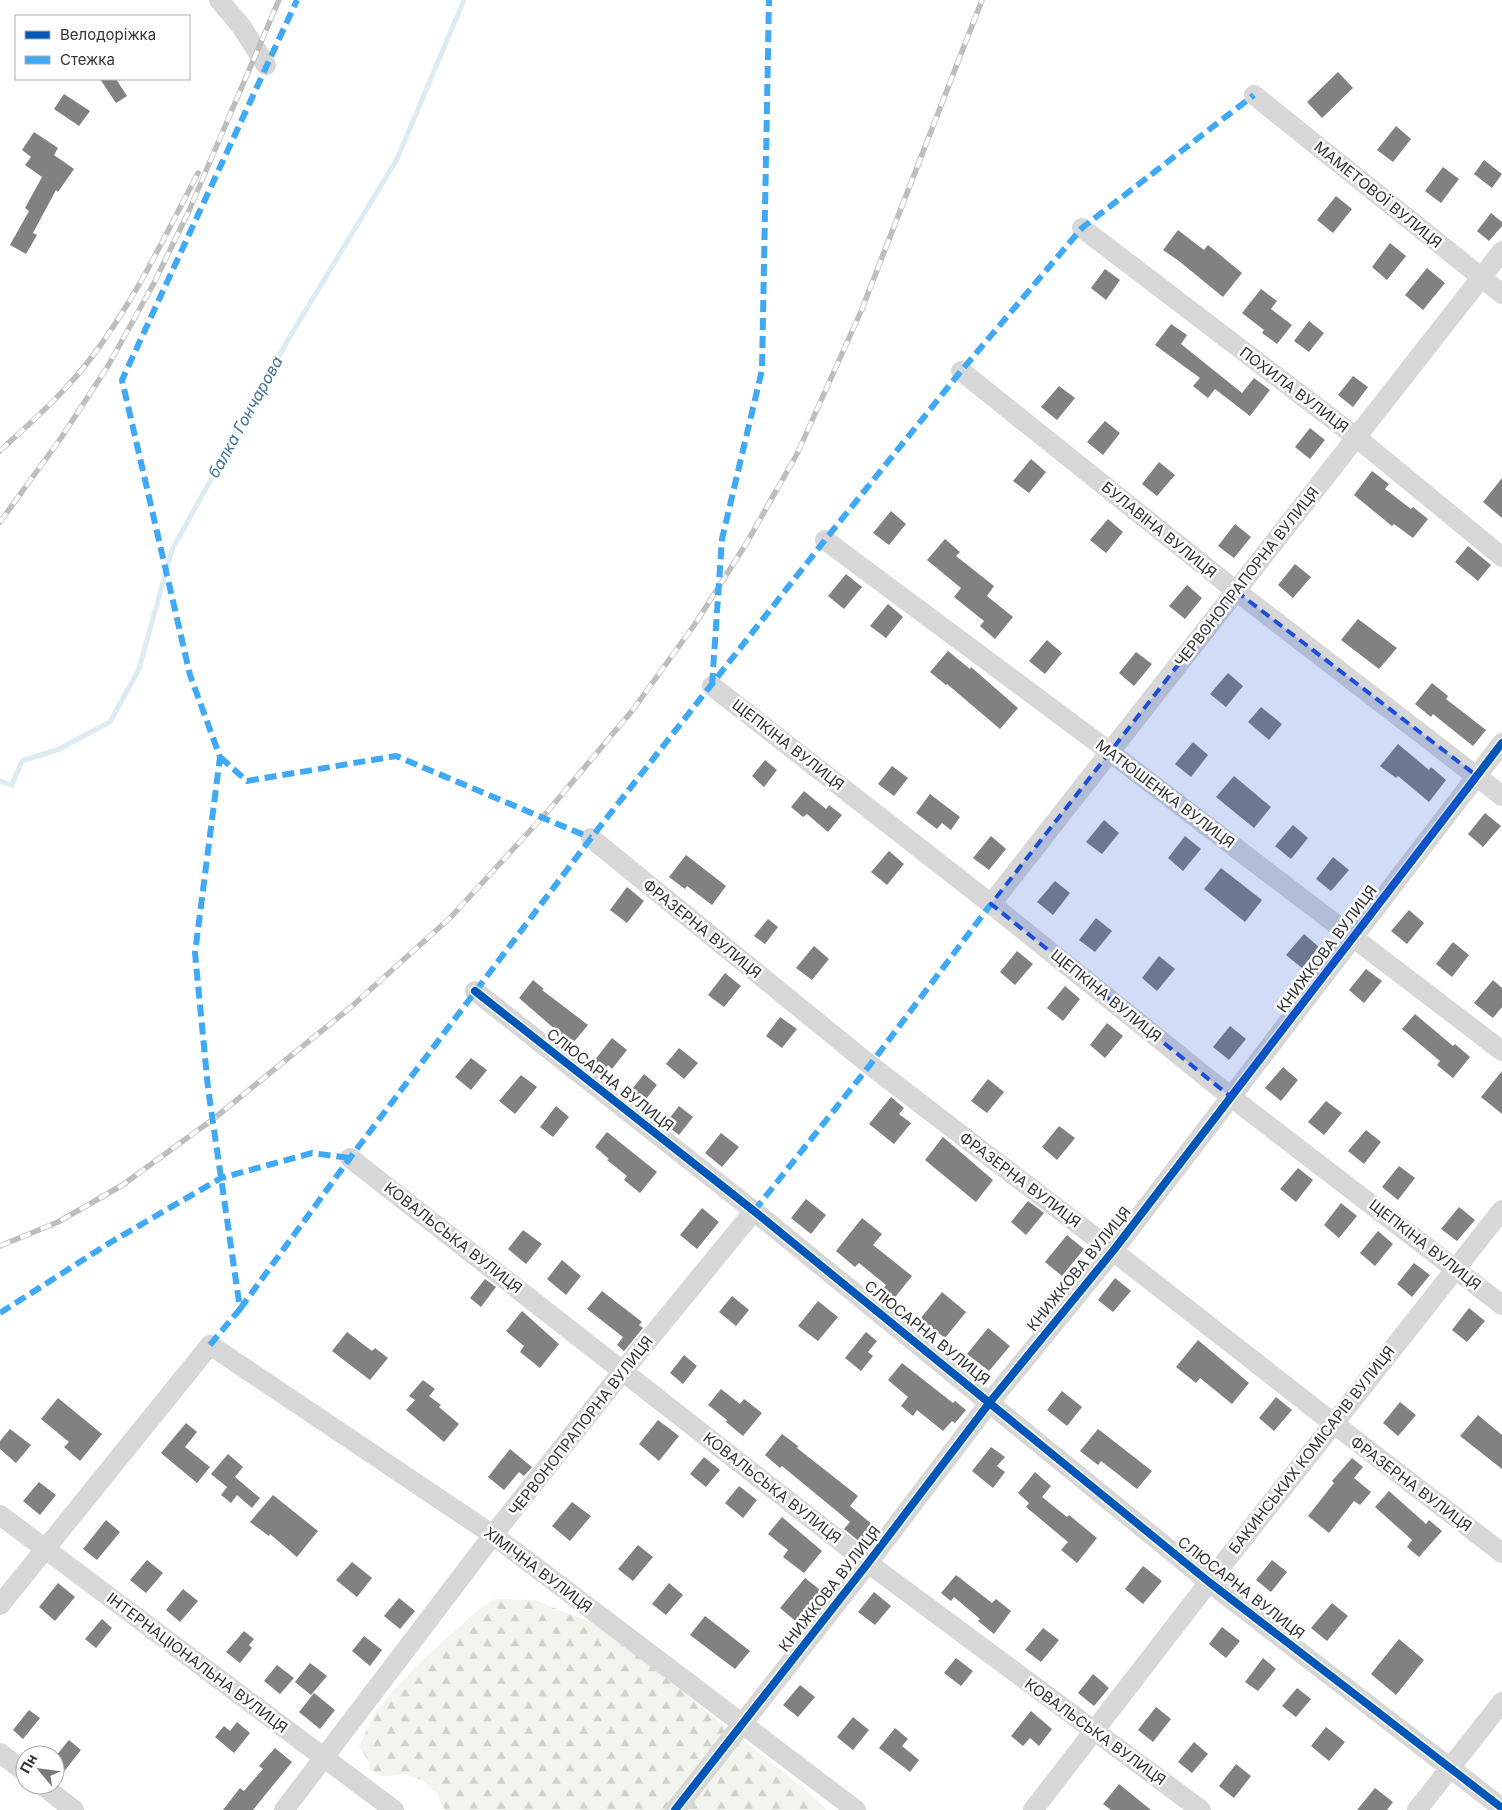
<svg xmlns="http://www.w3.org/2000/svg" width="1502" height="1810" font-family="Inter,sans-serif">
  <defs>
    <pattern id="forest-firs" width="22" height="20" patternUnits="userSpaceOnUse" patternTransform="scale(1.25)"><rect width="22" height="20" fill="#f1f5ed"/><path d="M5 1l3.5 6h-7zM16 11l3.5 6h-7z" fill="#cfd2cc"/></pattern>
  </defs>
  <rect width="100%" height="100%" fill="#fff"/>
  <path fill="url(#forest-firs)" d="M495,1599l40,1 36,15 24,7 207,165 25,23h-382l-8,-17 -15,-13 -20,-6 -11,2h-9l-12,-6 -2,-10 -9,-14 18,-37 41,-45 61,-55z"/>
  <g fill="none" stroke-linecap="round" stroke-linejoin="round">
    <path stroke="#ddebf3" stroke-width="5" d="M0,781l12,4 10,-24 37,-12 51,-27 29,-53 33,-119 117,-212 108,-179 67,-159"/>
  </g>
  <path fill="#818181" d="M1338,72l15,16 -31,30 -15,-16z
    M100,79h16l11,17 -11,7z
    M64,94l26,17 -11,15 -25,-17z
    M1396,126l15,13 -18,23 -16,-12z
    M34,132l24,16 -4,7 20,14 -16,23 -2,-2 -23,43 4,2 -11,19 -16,-9 19,-34 -4,-3 17,-31 -17,-12 6,-8 -9,-7z
    M1484,160l18,14 -10,14 -18,-14z
    M1443,167l16,12 -18,24 -16,-12z
    M1336,196l16,13 -19,24 -16,-13z
    M1491,213l11,9v4l-13,15 -12,-10z
    M1178,230l26,20 4,-5 34,28 -19,24 -44,-36 -16,-11z
    M1390,243l16,13 -19,24 -15,-13z
    M1427,268l18,15 -22,27 -18,-15z
    M1105,269l15,11 -14,20 -15,-12z
    M1261,289l16,12 -6,8 21,16 -15,19 -15,-11 2,-3 -22,-17z
    M1309,321l15,12 -15,19 -15,-11z
    M1171,324l16,11 -6,9 61,49 12,-15 16,12 -20,26 -35,-27 -7,9 -15,-12 7,-8 -45,-33z
    M1353,376l15,11 -15,20 -15,-12z
    M1059,386l16,12 -18,22 -16,-13z
    M1105,421l15,12 -17,22 -16,-13z
    M1310,428l15,12 -15,19 -15,-12z
    M1031,459l15,13 -17,21 -16,-12z
    M1159,462l16,13 -18,21 -15,-12z
    M1372,471l17,13 -4,5 26,20 2,-2 15,12 -15,19 -19,-14 -2,2 -38,-31z
    M1502,478v40l-19,-16z
    M891,511l15,13 -17,21 -16,-12z
    M1108,519l15,13 -17,21 -16,-13z
    M1235,524l16,13 -17,21 -16,-12z
    M945,539l15,13 -4,4 38,30 -7,10 26,21 -18,22 -15,-13 4,-5 -30,-24 7,-9 -34,-28z
    M1468,546l23,19 -13,16 -23,-19z
    M1295,564l16,13 -18,21 -15,-13z
    M846,574l16,13 -18,22 -16,-13z
    M1187,585l15,13 -17,21 -16,-13z
    M888,604l15,13 -17,21 -16,-12z
    M1358,619l39,29 -18,21 -38,-29z
    M1047,640l15,13 -17,21 -16,-13z
    M948,651l22,18 1,-2 47,41 -18,21 -53,-45 -1,1 -16,-13z
    M1136,652l16,12 -18,22 -15,-13z
    M1228,673l15,13 -17,21 -16,-13z
    M1432,683l16,13 -2,3 40,31 -13,16 -40,-32 -2,3 -16,-13z
    M1261,707l21,17 -13,16 -21,-18z
    M1193,742l15,13 -17,22 -16,-13z
    M1398,744l31,26 2,-3 15,13 -17,22 -31,-26 -2,2 -16,-12z
    M765,760l12,10 -13,17 -12,-11z
    M892,766l16,12 -14,18 -16,-12z
    M1234,776l37,31 -17,21 -38,-31z
    M804,791l22,18 3,-4 13,10 -14,17 -21,-18 -4,3 -12,-10z
    M930,794l30,23 -9,13 -9,-7 -5,6 -21,-16z
    M1485,813l16,13 -18,21 -15,-13z
    M1104,820l15,13 -17,21 -16,-12z
    M1293,825l15,13 -17,21 -16,-13z
    M991,836l15,13 -17,21 -16,-12z
    M1185,836l16,13 -18,22 -15,-13z
    M889,851l15,13 -17,21 -16,-13z
    M686,855l40,31 -14,19 -25,-19 -2,3 -16,-12z
    M1333,857l16,13 -18,21 -15,-12z
    M1221,868l41,32 -17,22 -41,-33z
    M1055,881l15,12 -17,22 -16,-13z
    M627,887l17,14 -17,22 -17,-13z
    M1409,910l15,13 -17,21 -16,-13z
    M1096,918l16,13 -17,21 -16,-12z
    M768,919l10,8 -13,17 -11,-8z
    M1304,934l15,13 -17,21 -16,-13z
    M1453,942l16,13 -17,22 -16,-13z
    M814,946l15,13 -17,21 -16,-12z
    M1017,951l16,13 -18,21 -15,-13z
    M1159,956l16,13 -18,22 -15,-13z
    M1366,969l16,12 -18,22 -15,-13z
    M725,973l16,13 -17,21 -16,-12z
    M533,980l11,9 -2,1 46,35 -16,19 -53,-46z
    M1493,980l9,8v19l-9,11 -19,-15z
    M1065,986l15,13 -17,22 -16,-13z
    M1415,1014l38,32 2,-2 15,13 -17,21 -16,-13 3,-4 -38,-32z
    M780,1017l17,12 -15,19 -16,-12z
    M1107,1023l16,13 -18,22 -15,-13z
    M1230,1026l16,13 -17,21 -16,-13z
    M612,1038l15,12 -15,19 -4,-4 -3,4 -11,-8z
    M679,1048l19,15 -14,16 -18,-15z
    M471,1058l16,12 -16,20 -16,-13z
    M1283,1067l15,13 -17,21 -16,-13z
    M1502,1071v43l-21,-17z
    M644,1074l13,11 -14,18 -13,-11z
    M521,1075l16,12 -22,27 -16,-13z
    M988,1079l16,13 -17,21 -16,-12z
    M891,1097l13,11 -5,6 12,9 -17,21 -25,-20z
    M1326,1101l16,12 -18,22 -16,-13z
    M556,1106l13,11 -16,20 -13,-10z
    M679,1106l14,11 -14,18 -14,-11z
    M1059,1126l16,12 -18,22 -15,-13z
    M1366,1130l15,12 -17,22 -16,-13z
    M607,1132l50,40 -17,21 -16,-13 3,-4 -20,-16 2,-1 -14,-12z
    M721,1133l18,14 -17,20 -17,-14z
    M943,1137l50,43 -17,22 -51,-42z
    M1399,1166l16,12 -17,22 -16,-13z
    M1298,1168l15,12 -17,22 -16,-13z
    M806,1199l20,16 -15,19 -20,-16z
    M1028,1201l16,12 -18,22 -15,-13z
    M1341,1203l16,13 -18,22 -15,-13z
    M1459,1207l16,13 -18,21 -16,-12z
    M702,1208l17,14 -22,27 -17,-14z
    M862,1218l20,16 -9,11 39,31 -20,25 -11,-10 5,-6 -27,-22 -4,4 -19,-16z
    M523,1230l19,14 -16,20 -18,-15z
    M1378,1231l15,13 -18,22 -15,-13z
    M1067,1235l17,14 -22,27 -17,-14z
    M562,1260l19,16 -15,19 -19,-16z
    M1414,1263l16,12 -18,22 -15,-13z
    M1115,1278l16,13 -18,21 -15,-12z
    M485,1279l11,8 -15,20 -11,-9z
    M602,1291l40,31 -3,3 4,3 -19,23 -7,-6 6,-8 -36,-28z
    M942,1292l24,20 -21,26 -25,-19z
    M732,1296l17,14 -13,16 -17,-14z
    M818,1301l20,16 -20,24 -20,-15z
    M1469,1308l16,13 -18,21 -15,-12z
    M522,1311l37,33 -19,24 -20,-16 4,-6 -18,-15z
    M988,1328l22,18 -21,25 -22,-17z
    M347,1332l25,19 3,-3 13,10 -18,22 -38,-29z
    M866,1332l11,9 -9,11 5,4 -12,15 -16,-13z
    M1198,1340l51,43 -17,21 -32,-26 -4,5 -20,-16z
    M684,1355l13,11 -14,18 -13,-11z
    M902,1363l51,40 2,-2 11,9 -11,13 -3,-2 -9,10 -26,-21 -4,6 -12,-10 7,-9 -20,-17z
    M423,1380l12,9 -6,7 12,9 -2,2 20,17 -15,18 -38,-32 9,-10 -6,-4z
    M721,1389l19,15 4,-5 18,14 -19,23 -17,-14 1,-2 -19,-15z
    M1062,1391l20,16 -15,19 -20,-16z
    M1276,1397l16,13 -18,21 -15,-13z
    M58,1398l44,36 -22,27 -16,-14 5,-5 -28,-23z
    M1400,1402l16,13 -18,21 -15,-13z
    M1478,1415l24,20v34l-42,-33z
    M658,1420l21,16 -20,25 -20,-17z
    M186,1423l11,9 -12,15 25,20 -13,16 -36,-30z
    M10,1429l21,16 -15,18 -16,-14v-8z
    M1098,1429l54,42 -15,18 -36,-28 -3,4 -18,-14z
    M782,1434l16,12 -1,2 61,48 -8,10 23,19 -13,17 -16,-13 6,-7 -68,-56 -2,2 -15,-13z
    M991,1447l14,10 -8,9 8,6 -12,16 -21,-17z
    M510,1449l22,18 -8,9 -5,-4 -15,18 -16,-13z
    M228,1454l15,13 -8,10 25,21 -8,10 -15,-13 -6,8 -10,-8 6,-8 -16,-13z
    M704,1457l16,13 -14,17 -16,-13z
    M1352,1458l11,9 -9,11 17,14 -11,13 -6,-4 -25,32 -21,-17 26,-33 -2,-2z
    M1035,1472l16,14 -9,11 25,20 2,-2 28,23 -20,25 -16,-13 7,-8 -42,-35 3,-4 -11,-10z
    M39,1482l17,13 -16,20 -17,-14z
    M739,1486l18,14 -14,18 -18,-15z
    M1389,1491l37,33 3,-4 13,11 -23,26 -12,-10 5,-7 -37,-33z
    M273,1495l45,36 -21,26 -27,-23 -1,2 -19,-14z
    M572,1502l19,14 -21,25 -18,-15z
    M782,1517l40,34 -18,22 -21,-16 5,-7 -20,-16z
    M106,1520l14,12 -23,28 -14,-11z
    M638,1545l15,12 -20,24 -15,-12z
    M147,1560l16,13 -17,20 -16,-13z
    M1272,1560l15,12 -16,20 -15,-12z
    M352,1562l20,16 -15,19 -21,-17z
    M1143,1566l19,15 -19,23 -18,-15z
    M956,1575l36,28 4,-4 15,12 -17,23 -16,-13 2,-2 -26,-22 -3,4 -10,-8z
    M805,1578l19,15 -25,31 -19,-16z
    M58,1583l17,14 -20,24 -16,-14z
    M669,1583l14,12 -17,20 -14,-11z
    M183,1589l15,12 -18,21 -14,-12z
    M874,1592l17,14 -16,19 -17,-13z
    M399,1598l16,13 -15,18 -16,-13z
    M1332,1603l16,13 -21,25 -16,-13z
    M705,1616l45,35 -15,18 -45,-34z
    M102,1619l10,9 -16,20 -11,-9z
    M1222,1627l18,14 -14,17 -17,-14z
    M1043,1628l16,12 -18,22 -16,-12z
    M244,1631l10,8 -5,6 3,3 -12,15 -14,-11z
    M364,1636l18,14 -12,16 -18,-15z
    M1399,1639l25,21 -28,35 -25,-21z
    M956,1658l17,13 -12,15 -17,-13z
    M1263,1658l13,11 -18,22 -13,-9z
    M310,1663l17,13 -16,19 -16,-13z
    M277,1665l17,13 -14,16 -16,-13z
    M1093,1674l16,14 -15,18 -16,-13z
    M800,1685l15,12 -17,20 -15,-12z
    M1297,1688l14,11 -15,18 -14,-11z
    M314,1693l21,17 -15,19 -21,-17z
    M1156,1707l15,12 -18,23 -15,-12z
    M29,1710l11,8 -17,21 -10,-9z
    M1031,1711l21,18 -13,17 -9,-8 -7,8 -12,-10z
    M853,1717l16,13 -16,20 -16,-13z
    M237,1722l13,11 -16,20 -19,-16 9,-11 6,5z
    M1326,1727l19,15 -16,19 -18,-15z
    M895,1728l13,11 -6,7 17,14 -9,12 -31,-24z
    M69,1740l12,10 -19,24 -7,-6v-11z
    M1194,1742l14,12 -16,19 -14,-11z
    M275,1748l17,14 -39,48h-30l17,-22 4,3 19,-22 -4,-3z
    M1236,1764l15,12 -17,22 -15,-12z
    M1119,1784l32,26h-40l-8,-6z
    M1375,1788l18,14 -6,8h-30z"/>
  <g fill="none" stroke-linecap="round" stroke-linejoin="round">
    <path stroke="#d7d7d7" stroke-width="20" d="M219,0l22,26 25,39
      M1254,95l248,199
      M1082,228l274,209 146,120
      M961,371l275,220 266,205
      M825,540l285,212 392,299
      M712,686l279,218 240,193 271,208
      M591,838l279,227 243,186 220,172 169,130
      M991,904l511,-653
      M475,991l279,220 455,371 293,226
      M350,1158l518,405 333,247
      M0,1515l394,295
      M0,1605l210,-260 283,190 363,275
      M0,1753l25,19
      M42,1785l32,25
      M284,1810l209,-275 130,-164 131,-160
      M675,1810l193,-247 122,-161 123,-151 389,-508
      M1033,1810l176,-228 293,-372
      M1417,1810l85,-108"/>
    <defs>
      <path id="rail" d="M0,451c31,-29 65,-58 91,-93 43,-56 74,-122 107,-185
        M0,522l61,-84 47,-72 46,-83 34,-70 91,-213
        M0,1246l58,-24 63,-36 91,-66 139,-113 100,-90 97,-106 84,-100 63,-87 51,-80 51,-90 65,-145 120,-309"/>
    </defs>
    <use href="#rail" stroke="#bebebe" stroke-width="5.5"/>
    <use href="#rail" stroke="#fff" stroke-width="4" stroke-dasharray="11" stroke-linecap="butt"/>
    <path stroke="#3fa9f5" stroke-width="6" stroke-dasharray="12 6" stroke-linecap="butt" d="M712,685l10,-146 40,-169 7,-370
      M220,757l27,24 149,-25 195,82
      M754,1211l116,-146 121,-161
      M240,1309l110,-151 241,-320 234,-298 136,-169 121,-143 172,-133
      M0,1313l111,-71 110,-64 91,-25 38,5
      M210,1345l30,-36 -32,-221 -13,-135 25,-196 -30,-82 -68,-295 175,-380"/>
    <defs>
      <path id="cycleway" d="M475,991l279,220 455,371 293,226
        M675,1810l193,-247 122,-161 123,-151 389,-508"/>
    </defs>
    <use href="#cycleway" stroke="#fff" stroke-width="11"/>
    <use href="#cycleway" stroke="#0057b8" stroke-width="8"/>
  </g>
  <path fill="#1d4ed8" fill-opacity="0.2" stroke="#1d4ed8" stroke-width="4" stroke-dasharray="10 6" stroke-linejoin="round" d="M1236,591l241,185 -246,321 -240,-193z"/>
  <g text-anchor="middle" stroke-width="5" stroke-linejoin="round" paint-order="stroke">
    <g font-size="15" fill="#333" stroke="#fff">
      <text transform="translate(1378 195) rotate(39)" y="5">МАМЕТОВОЇ ВУЛИЦЯ</text>
      <text transform="translate(1294 390) rotate(37)" y="5">ПОХИЛА ВУЛИЦЯ</text>
      <text transform="translate(1159 530) rotate(39)" y="5">БУЛАВІНА ВУЛИЦЯ</text>
      <text transform="translate(1247 577) rotate(-52)" y="5">ЧЕРВОНОПРАПОРНА ВУЛИЦЯ</text>
      <text transform="translate(788 745) rotate(38)" y="5">ЩЕПКІНА ВУЛИЦЯ</text>
      <text transform="translate(1165 794) rotate(37)" y="5">МАТЮШЕНКА ВУЛИЦЯ</text>
      <text transform="translate(702 929) rotate(39)" y="5">ФРАЗЕРНА ВУЛИЦЯ</text>
      <text transform="translate(1327 949) rotate(-53)" y="5">КНИЖКОВА ВУЛИЦЯ</text>
      <text transform="translate(1106 996) rotate(39)" y="5">ЩЕПКІНА ВУЛИЦЯ</text>
      <text transform="translate(610 1080) rotate(38)" y="5">СЛЮСАРНА ВУЛИЦЯ</text>
      <text transform="translate(1020 1180) rotate(37)" y="5">ФРАЗЕРНА ВУЛИЦЯ</text>
      <text transform="translate(453 1238) rotate(38)" y="5">КОВАЛЬСЬКА ВУЛИЦЯ</text>
      <text transform="translate(1425 1245) rotate(38)" y="5">ЩЕПКІНА ВУЛИЦЯ</text>
      <text transform="translate(1079 1269) rotate(-51)" y="5">КНИЖКОВА ВУЛИЦЯ</text>
      <text transform="translate(927 1333) rotate(39)" y="5">СЛЮСАРНА ВУЛИЦЯ</text>
      <text transform="translate(581 1426) rotate(-52)" y="5">ЧЕРВОНОПРАПОРНА ВУЛИЦЯ</text>
      <text transform="translate(1312 1450) rotate(-52)" y="5">БАКИНСЬКИХ КОМІСАРІВ ВУЛИЦЯ</text>
      <text transform="translate(1411 1484) rotate(37)" y="5">ФРАЗЕРНА ВУЛИЦЯ</text>
      <text transform="translate(772 1488) rotate(38)" y="5">КОВАЛЬСЬКА ВУЛИЦЯ</text>
      <text transform="translate(538 1570) rotate(37)" y="5">ХІМІЧНА ВУЛИЦЯ</text>
      <text transform="translate(1241 1588) rotate(38)" y="5">СЛЮСАРНА ВУЛИЦЯ</text>
      <text transform="translate(830 1589) rotate(-52)" y="5">КНИЖКОВА ВУЛИЦЯ</text>
      <text transform="translate(197 1663) rotate(37)" y="5">ІНТЕРНАЦІОНАЛЬНА ВУЛИЦЯ</text>
      <text transform="translate(1095 1732) rotate(36)" y="5">КОВАЛЬСЬКА ВУЛИЦЯ</text>
    </g>
    <g font-size="16" font-style="italic" fill="#3f7597" stroke="#fff">
      <text transform="translate(245 417) rotate(-61)" y="6">балка Гончарова</text>
    </g>
  </g>
  <rect x="15" y="15" width="175" height="65" fill="#ffffff" stroke="#adadad"/>
  <rect x="25" y="31" width="25" height="8" fill="#0057b8" stroke="#adadad"/>
  <text x="60" y="40" font-size="15" fill="#333333">Велодоріжка</text>
  <rect x="25" y="56" width="25" height="8" fill="#3fa9f5" stroke="#adadad"/>
  <text x="60" y="65" font-size="15" fill="#333333">Стежка</text>
  <g transform="translate(40 1770) rotate(299)"><circle r="24" fill="#ffffff" stroke="#adadad"/>
  <path d="M0-4L9 19L0 12L-9 19Z" fill="#7a7a7a"/>
  <text y="-8" font-size="14" font-weight="bold" text-anchor="middle" fill="#333333">Пн</text>
  </g>
</svg>
